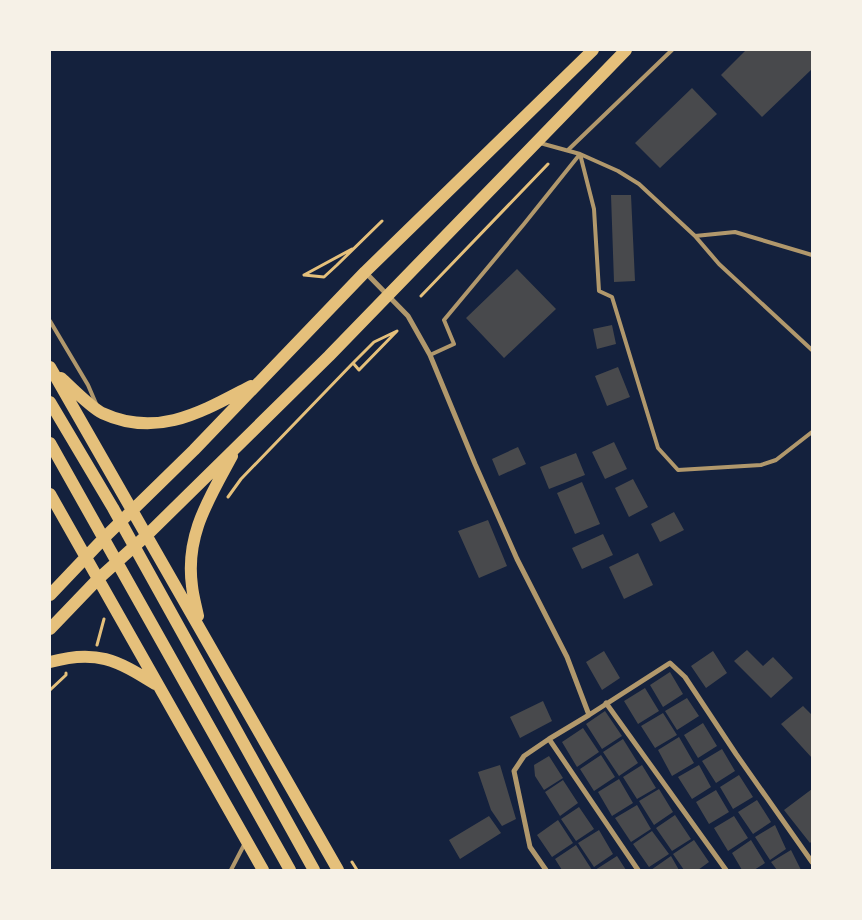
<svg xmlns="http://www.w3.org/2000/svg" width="862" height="920" font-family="'Fira Sans Condensed',sans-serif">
  <rect width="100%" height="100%" fill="#14213d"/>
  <path fill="#48494c" d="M746,50h66v19l-50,48 -41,-42z
    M692,88l25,26 -57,54 -25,-25z
    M611,195h20l4,86 -21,1z
    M517,269l39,40 -52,49 -38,-40z
    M612,325l4,19 -19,5 -4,-20z
    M618,367l12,30 -23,9 -12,-30z
    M614,442l13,27 -22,10 -13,-27z
    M518,447l8,17 -27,12 -7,-17z
    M576,453l9,22 -36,14 -9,-22z
    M633,479l15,28 -19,10 -14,-29z
    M582,482l18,42 -25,10 -18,-41z
    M674,512l10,18 -24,12 -9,-18z
    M488,520l19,46 -28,12 -21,-47z
    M603,534l10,21 -31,14 -10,-21z
    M638,553l15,32 -29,14 -15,-32z
    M747,650l16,16 10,-9 20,21 -22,20 -37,-37z
    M604,651l16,27 -18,12 -16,-28z
    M713,651l14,22 -21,15 -15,-22z
    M670,672l13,22 -20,13 -13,-22z
    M645,688l14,23 -21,13 -14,-23z
    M687,698l12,18 -22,14 -12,-19z
    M543,701l9,20 -32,17 -10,-21z
    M803,706l9,9v43l-31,-34z
    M605,711l17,25 -20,13 -16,-25z
    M663,713l14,22 -22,13 -14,-22z
    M703,723l14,23 -19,12 -14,-23z
    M583,728l16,24 -22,15 -15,-25z
    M679,737l15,26 -22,13 -14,-26z
    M623,739l15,24 -19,13 -16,-24z
    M722,749l13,22 -19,12 -14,-22z
    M601,755l14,22 -21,14 -14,-22z
    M549,756l14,22 -19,12 -9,-14 -1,-11z
    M500,765l16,54 -14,7 -11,-16 -13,-38z
    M642,765l14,23 -19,11 -14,-22z
    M699,765l12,22 -19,12 -14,-22z
    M739,775l14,22 -20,12 -13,-22z
    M619,779l14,24 -21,13 -14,-24z
    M563,780l15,23 -18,13 -15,-24z
    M659,789l14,23 -19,13 -15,-24z
    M812,789v52l-2,2 -26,-33z
    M716,790l13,22 -20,12 -13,-22z
    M757,800l14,22 -18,12 -15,-22z
    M637,805l14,24 -20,13 -16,-24z
    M579,807l15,22 -18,12 -15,-22z
    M675,815l16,24 -19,12 -16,-23z
    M489,816l12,17 -41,26 -11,-19z
    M734,816l14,22 -20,13 -14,-23z
    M558,820l15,23 -21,14 -15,-22z
    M775,825l11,24 -16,11 -15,-23z
    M599,830l14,24 -19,13 -16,-24z
    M652,831l17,23 -20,13 -16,-23z
    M694,840l15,22 -11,8h-14l-11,-16z
    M751,840l14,23 -11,7h-12l-10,-17z
    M576,845l16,25h-30l-7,-11z
    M791,850l10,20h-24l-6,-8z
    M617,856l9,14h-31z
    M671,856l8,14h-28z"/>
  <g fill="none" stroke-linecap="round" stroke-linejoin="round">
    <path stroke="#e5c07b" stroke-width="3" d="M304,275l20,2 13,-12 45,-44
      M304,275l48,-26
      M421,296l127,-132
      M397,331l-38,39 -6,-7 21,-21z
      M228,497l13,-18 112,-116
      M97,645l7,-26
      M50,690l16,-15v-2
      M352,862l5,8"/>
    <path stroke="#b1986c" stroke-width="4" d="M540,143l40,11 38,17 21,13 56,52 24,28 93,86
      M568,150l104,-100
      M580,154l14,55 5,82 13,6 46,151 20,22 83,-5 15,-5 36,-28
      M695,236l40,-4 77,23
      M50,321l38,64 9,21
      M430,355l24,-11 -10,-24 80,-96 56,-70
      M231,870l14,-27"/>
    <path stroke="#b1986c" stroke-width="5" d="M366,273l42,43 22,39 45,109 42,95 50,98 22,58 -40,24 89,131
      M606,703l120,167
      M589,715l81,-52 15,14 51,77 76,108
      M546,870l-16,-23 -16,-76 10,-15 25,-17"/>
    <path stroke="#e5c07b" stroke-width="12" d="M50,367l288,503
      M61,378c11,10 29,29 41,35 56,26 101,-2 149,-27
      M50,402l63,106 201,362
      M50,443l240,427
      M50,494l213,376
      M50,595l57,-60 87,-85 171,-178 228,-222
      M198,616c-2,-10 -5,-20 -6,-30 -7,-51 17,-87 40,-130
      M50,629l47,-49 50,-45 182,-179 297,-306
      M50,662c46,-13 67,-2 105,22"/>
  </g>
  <rect width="862" height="920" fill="none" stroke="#f6f1e7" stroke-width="102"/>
</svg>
